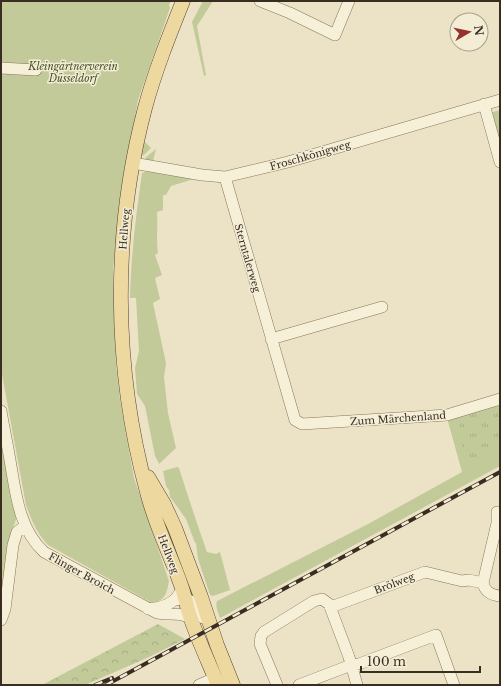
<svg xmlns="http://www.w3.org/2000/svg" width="501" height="686" font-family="'Libre Baskerville',serif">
  <defs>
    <pattern id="forest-crowns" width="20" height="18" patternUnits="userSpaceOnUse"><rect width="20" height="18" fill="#c2ca9a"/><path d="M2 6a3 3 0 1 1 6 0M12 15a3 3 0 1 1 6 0" fill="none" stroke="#a7ae84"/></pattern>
    <pattern id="park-tufts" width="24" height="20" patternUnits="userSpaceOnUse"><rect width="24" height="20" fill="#c2ca9a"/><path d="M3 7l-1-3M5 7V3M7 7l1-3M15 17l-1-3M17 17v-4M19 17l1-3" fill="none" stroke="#a7ae84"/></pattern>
  </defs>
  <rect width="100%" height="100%" fill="#ece3c6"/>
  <path fill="#c2ca9a" d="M1,1h170l-2,4 1,3 -32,92 -14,77 -11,92 3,96 4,34 6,36 8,43 35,103c-2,12 -4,20 -17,22l-104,-58c-12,-13 -16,-24 -22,-40l-25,-136z
    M203,1h10l-16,25 9,49 -2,1 -12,-54z
    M500,110v33l-10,-30z
    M143,141l2,1 6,6 -8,8 -2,-4z
    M156,149l-3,12 -6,-1 -2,-2z
    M148,171l45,6 1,2 -23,7 -5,9h-3v15l-6,2c1,14 -1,27 1,41l-3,2 7,20 -7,3 5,21 -7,4 13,60 -2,14 4,36 8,35 -17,16 -4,-8 -10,-50 -8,-12 -2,-26 4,-17 -3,-53h-6c1,-43 6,-83 12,-125z
    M500,403v63l-280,152c-2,-6 -5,-11 -3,-17l151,-77 94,-52 -15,-54z
    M1,433l16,83 -9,28 -7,52z
    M177,467l2,1c9,28 18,56 28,84l9,2 4,-2 10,38 -17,6 -3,-1 -12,-36 -2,-16h-1l-9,-24 -16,-22 -1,-7 -3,-4 -3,-15z"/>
  <path fill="url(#forest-crowns)" d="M158,624l27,15 -38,19 -62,27h-43z"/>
  <path fill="url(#park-tufts)" d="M500,406v41l-29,15 -8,-7 -4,-29 6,-10z"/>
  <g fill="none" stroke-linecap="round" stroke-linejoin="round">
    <defs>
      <path id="minor" d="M260,1l30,12 45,22 14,-34
        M1,68l35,2
        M484,104l16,58
        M133,163l69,12 23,2 63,-15 212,-62
        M225,177l70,243 7,4 145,-9 53,-16
        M271,339l111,-32
        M1,411c3,18 7,36 10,55 5,30 9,64 33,86l113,61c12,3 23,-2 34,6
        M483,583l14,-60v-11
        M483,583c2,9 8,12 17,13
        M175,600c16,-3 22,3 28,18
        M331,607l94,-35 37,9 7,-1 14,3
        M148,609c12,-1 25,-4 31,-15
        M1,620l4,-11 8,-64 4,-13 8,-6
        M199,685l16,-7
        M277,685l-17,-41 1,-8 3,-4 50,-31 8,-2 7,5 20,53 8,28
        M299,685l47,-18 13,-3 77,-29 18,50"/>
      <path id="major" d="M183,1c-14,35 -28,70 -38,107 -33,125 -32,259 2,384 8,32 23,62 34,93 4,11 6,23 10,34 8,23 18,44 27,66
        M148,477l16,27 11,24 26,69 16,48 16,40"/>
    </defs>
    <use href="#minor" stroke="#87755d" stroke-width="12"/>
    <use href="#major" stroke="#554331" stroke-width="15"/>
    <use href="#minor" stroke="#f7f0d9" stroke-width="11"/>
    <use href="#major" stroke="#edd9a0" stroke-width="14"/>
    <defs>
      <path id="rail" d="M95,685l17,-7
        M106,685l394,-213"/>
    </defs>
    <use href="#rail" stroke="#382d20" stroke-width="4"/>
    <use href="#rail" stroke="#f4edd6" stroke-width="2.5" stroke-dasharray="8" stroke-linecap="butt"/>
  </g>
  <g text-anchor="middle" stroke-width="3" stroke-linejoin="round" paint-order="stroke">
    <g font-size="10" font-style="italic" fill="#465327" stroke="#f4edd6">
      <text x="73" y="70">Kleingärtnerverein<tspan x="73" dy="12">Düsseldorf</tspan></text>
    </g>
    <g font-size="10" fill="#382d20" stroke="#f4edd6">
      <text transform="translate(310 155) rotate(-16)" y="4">Froschkönigweg</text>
      <text transform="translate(124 229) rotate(-85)" y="4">Hellweg</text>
      <text transform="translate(248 258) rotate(74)" y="4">Sterntalerweg</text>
      <text transform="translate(398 418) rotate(-4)" y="4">Zum Märchenland</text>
      <text transform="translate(169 554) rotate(69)" y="4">Hellweg</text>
      <text transform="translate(82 573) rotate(29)" y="4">Flinger Broich</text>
      <text transform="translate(394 583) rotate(-21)" y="4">Brölweg</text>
    </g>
  </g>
  <rect width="501" height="686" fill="none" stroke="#382d20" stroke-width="4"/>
  <g transform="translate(469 32) rotate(81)"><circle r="19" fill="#f4edd6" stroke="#a9a08d"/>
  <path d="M0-3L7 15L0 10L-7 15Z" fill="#93342f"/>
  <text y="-6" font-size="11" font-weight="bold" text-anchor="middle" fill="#382d20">N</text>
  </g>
  <path d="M361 666v6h119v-6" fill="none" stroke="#382d20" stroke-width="2"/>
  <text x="367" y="666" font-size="12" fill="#382d20" stroke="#f4edd6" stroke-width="3" paint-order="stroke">100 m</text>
</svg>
